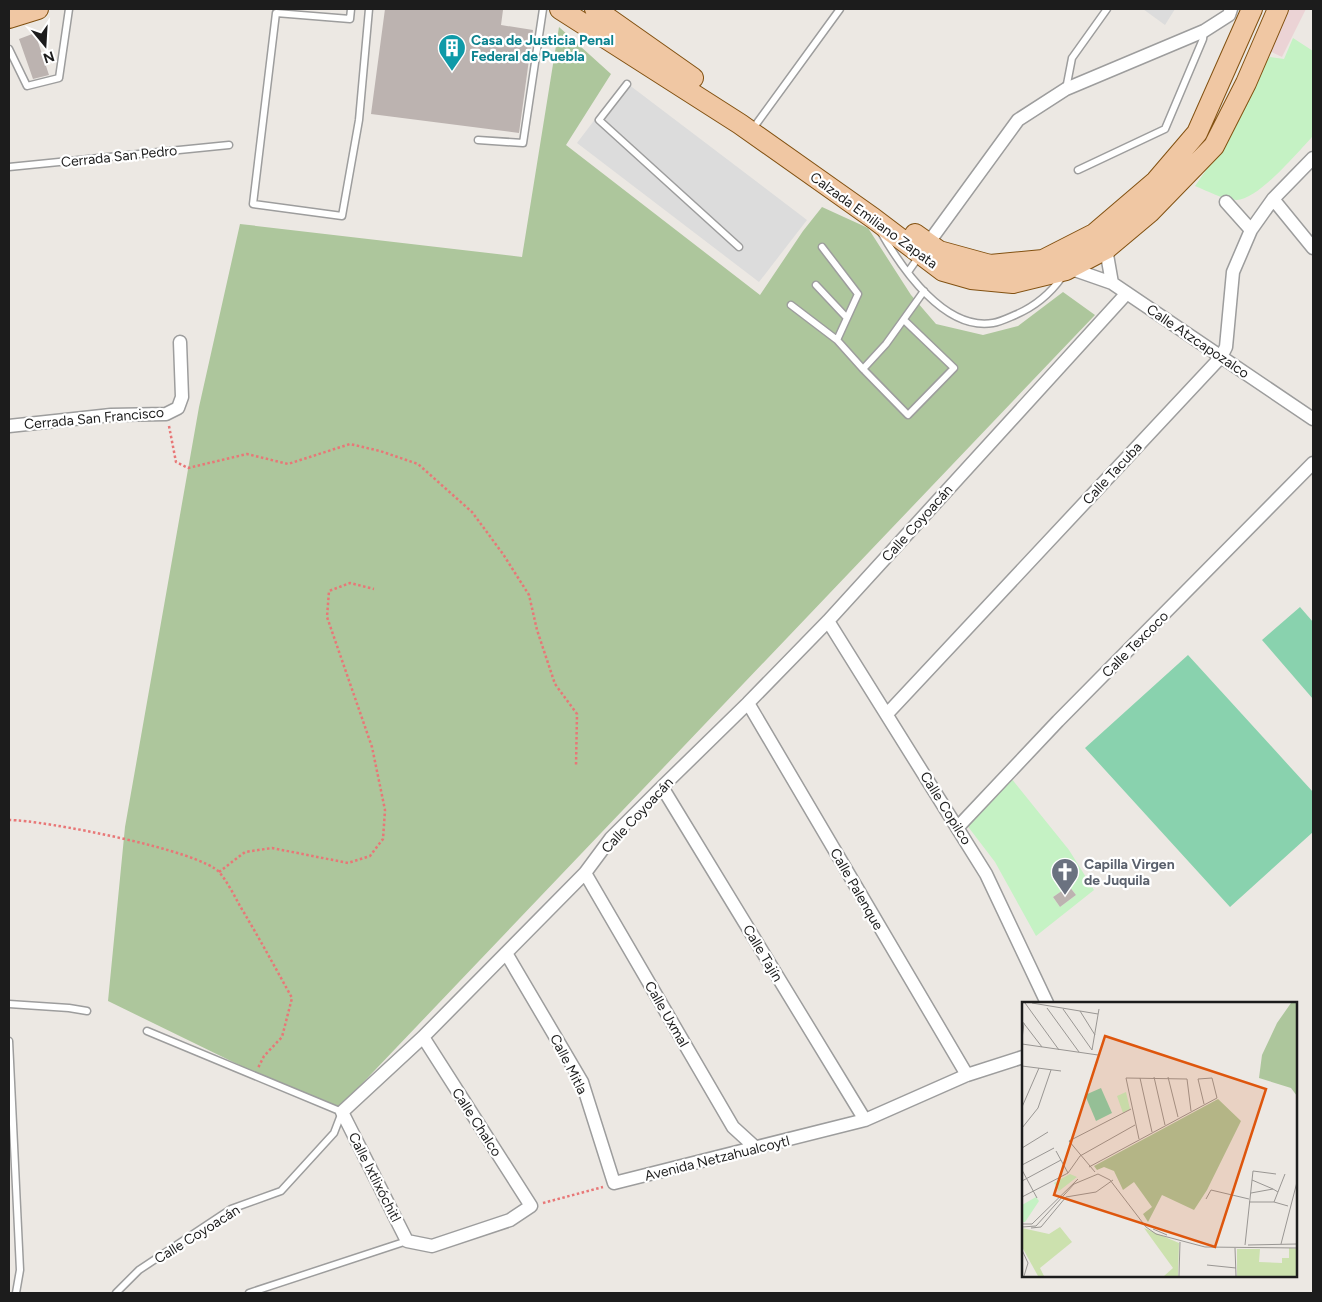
<svg xmlns="http://www.w3.org/2000/svg" width="1322" height="1302" font-family="Figtree,sans-serif">
  <rect width="100%" height="100%" fill="#ece8e3"/>
  <path fill="#ebd3d5" d="M1284,9h22l-24,48 -17,-8z"/>
  <path fill="#adc69c" d="M559,27l52,47 -45,71 194,150 43,-64 19,-24 46,21 43,67 25,29 47,11 35,-9 45,-34 32,23 -760,797 -227,-111 17,-174 74,-420 41,-183 282,33z"/>
  <path fill="#c5f2c4" fill-rule="evenodd" d="M1293,38l20,13v85c-15,16 -56,65 -77,64 -15,-1 -28,-9 -41,-14l14,-20 54,-101 7,-8 14,2z
    M1011,778l58,72 25,40 -58,46 -41,-74 -29,-38zM1069,886l7,9 -16,12 -7,-10z"/>
  <path fill="#89d2ae" d="M1300,607l13,15v77l-51,-59z
    M1188,655l125,137v40l-83,75 -145,-159z"/>
  <path fill="#dcdcdc" d="M1143,9h32l-10,16z
    M624,81l183,139 -48,62 -182,-139z"/>
  <path fill="#bcb3b0" d="M385,9h105l13,1 -2,15 32,5 -14,103 -148,-19z
    M35,33l14,42 -16,4 -14,-40z
    M1069,886l7,9 -16,12 -7,-10z"/>
  <g fill="none" stroke-linecap="round" stroke-linejoin="round">
    <defs>
      <path id="service" d="M351,9l-1,10 -74,-6 -23,191 89,12 17,-96 10,-111
        M9,49l18,37 32,-8 10,-69
        M627,84l-28,36 140,127
        M1066,89l6,-31 35,-49
        M757,123l83,-114
        M478,140l45,3 20,-134
        M9,167l220,-22
        M1078,170l87,-41 38,-90 1,-8
        M882,234c21,36 63,97 111,89 7,-1 15,-5 22,-8 19,-8 35,-21 47,-38
        M822,247l36,47 -21,46
        M908,272l12,-17
        M816,285l31,33
        M791,305l46,35 26,29 23,-25 38,-53
        M863,369l45,46 46,-47 -50,-48
        M9,1004l60,4 18,3
        M9,1041l11,229 -4,23
        M116,1293l23,-23 92,-61 50,-18 53,-58 8,-21 -195,-81
        M249,1293l158,-52"/>
      <path id="minor" d="M1273,199l40,49
        M1226,202l25,28
        M924,249l94,-129 48,-31 138,-58 25,-16 2,-6
        M1106,249l6,34
        M1069,268l43,15 201,136
        M9,426l102,-11 55,-1 12,-6 4,-11 -2,-55
        M828,621l158,253 61,129
        M748,703l219,372
        M887,714l334,-357 5,-10 7,-75 18,-42 22,-31 40,-41
        M662,787l203,333
        M958,827l100,-106 255,-258
        M585,873l148,254 23,21
        M506,953l76,129 32,101 251,-63 102,-45 56,-18
        M423,1037l108,169 -21,14 -78,26 -25,-5 -65,-129 81,-75 162,-164 26,-35 51,-51 86,-84 80,-82 299,-328"/>
      <path id="primary" d="M560,9l180,115 133,94 70,53 28,8 42,4 53,-13 40,-21 44,-37 64,-66 32,-63 32,-74
        M595,9l98,69
        M9,18l29,-9
        M915,234l24,17 51,14 53,-5 51,-26 62,-53 41,-48 55,-124"/>
    </defs>
    <use href="#service" stroke="#9d9d9d" stroke-width="9"/>
    <use href="#minor" stroke="#9d9d9d" stroke-width="15"/>
    <use href="#primary" stroke="#825111" stroke-width="22"/>
    <path stroke="#e87777" stroke-width="2.5" stroke-dasharray="2.5 2.5" stroke-linecap="butt" d="M169,426l7,36 12,6 59,-14 41,10 62,-20 30,7 38,13 54,48 31,42 26,41 8,35 18,54 22,30 -1,52
      M9,820c33,0 192,30 211,53 8,10 14,22 20,33 18,30 35,61 52,92l-10,39 -18,19 -6,12
      M219,872l26,-20 27,-4 76,15 22,-7 13,-17 2,-29 -13,-63 -45,-130 2,-26 21,-8 24,6
      M543,1203l60,-16"/>
    <use href="#service" stroke="#fff" stroke-width="6"/>
    <use href="#minor" stroke="#fff" stroke-width="12"/>
    <use href="#primary" stroke="#f0c7a3" stroke-width="20"/>
  </g>
  <defs>
    <symbol id="building-pin" viewBox="-11 -11 22 30"><path d="M0 17L-7.5 6A9.5 9.5 0 1 1 7.5 6Z" fill="#0f9aa8" stroke="#fff"/><path d="M-4-6H4V6H1V3H-1V6H-4ZM-2.5-4.3h1.7v1.8h-1.7ZM.8-4.3h1.7v1.8H.8ZM-2.5-1h1.7V.8h-1.7ZM.8-1h1.7V.8H.8Z" fill="#fff"/></symbol>
    <symbol id="church-pin" viewBox="-11 -11 22 30"><path d="M0 17L-7.5 6A9.5 9.5 0 1 1 7.5 6Z" fill="#6b7280" stroke="#fff"/><path d="M-1.2-6h2.4v3.5h3.3v2.4h-3.3V6h-2.4V-.1h-3.3v-2.4h3.3Z" fill="#fff"/></symbol>
  </defs>
  <g fill-rule="evenodd">
    <use href="#building-pin" x="436" y="32" width="32" height="43"/>
    <use href="#church-pin" x="1049" y="856" width="32" height="43"/>
  </g>
  <g text-anchor="middle" stroke-width="4.5" stroke-linejoin="round" paint-order="stroke">
    <g font-size="14" font-weight="bold" fill="#0d838f" stroke="#fff" text-anchor="start">
      <text x="471" y="45">Casa de Justicia Penal<tspan x="471" dy="16">Federal de Puebla</tspan></text>
    </g>
    <g font-size="14" fill="#1c1c1c" stroke="#fff">
      <text transform="translate(119 156) rotate(-6)" y="5">Cerrada San Pedro</text>
      <text transform="translate(874 220) rotate(36)" y="5">Calzada Emiliano Zapata</text>
      <text transform="translate(1198 341) rotate(34)" y="5">Calle Atzcapozalco</text>
      <text transform="translate(94 418) rotate(-5)" y="5">Cerrada San Francisco</text>
      <text transform="translate(1112 473) rotate(-47)" y="5">Calle Tacuba</text>
      <text transform="translate(917 523) rotate(-48)" y="5">Calle Coyoacán</text>
      <text transform="translate(1135 644) rotate(-45)" y="5">Calle Texcoco</text>
      <text transform="translate(946 808) rotate(58)" y="5">Calle Copilco</text>
      <text transform="translate(637 815) rotate(-47)" y="5">Calle Coyoacán</text>
      <text transform="translate(857 889) rotate(60)" y="5">Calle Palenque</text>
      <text transform="translate(763 953) rotate(59)" y="5">Calle Tajín</text>
      <text transform="translate(667 1014) rotate(60)" y="5">Calle Uxmal</text>
      <text transform="translate(569 1064) rotate(63)" y="5">Calle Mitla</text>
      <text transform="translate(477 1122) rotate(57)" y="5">Calle Chalco</text>
      <text transform="translate(717 1158) rotate(-14)" y="5">Avenida Netzahualcoytl</text>
      <text transform="translate(375 1177) rotate(63)" y="5">Calle Ixtlixóchitl</text>
      <text transform="translate(197 1234) rotate(-32)" y="5">Calle Coyoacán</text>
    </g>
    <g font-size="14" font-weight="bold" fill="#5b616d" stroke="#fff" text-anchor="start">
      <text x="1084" y="869">Capilla Virgen<tspan x="1084" dy="16">de Juquila</tspan></text>
    </g>
  </g>
  <g transform="translate(1022 1002)">
    <rect width="275" height="275" fill="#ece8e3"/>
    <path d="M38,225l12,15 -32,26 4,8h-6l-16,-29v-19l27,6zM122,226l35,15 -1,33h-14l9,-8zM267,246l8,1v27h-60v-27h23l-1,13 23,1v-5h7z" fill="#cce1ae"/>
    <path d="M269,1h6v93l-6,-8 -32,-10 3,-23 15,-32zM196,97l23,22 -34,69 -13,20 -32,-15 -14,27 -5,-8 9,-7 -18,-25 -11,8 -9,-19 -10,-4 -7,3 -3,-4z" fill="#adc69c"/>
    <path d="M104,90l4,17 -7,4 -6,-17zM48,172l7,3 -18,14 -5,-8zM14,195l3,4 -14,21h-3v-17z" fill="#c5f2c4"/>
    <path d="M79,86l11,25 -16,8 -11,-26z" fill="#89d2ae"/>
    <path fill="none" stroke="#999693" stroke-width="1" d="M3,1l34,47M10,1l66,11M25,6l32,44M41,7l29,41M58,9l15,24M0,19l20,26M0,37l2,-16M0,42l76,11M70,48l7,-41M0,64l39,5M132,75l11,48M146,75l10,40M118,76l12,54M0,105l17,-39M0,126l16,-20 13,-38M117,137l-13,-61 61,1 4,32M0,146l26,-16M34,149l12,22M0,163l32,-17M67,165l128,-69 -5,-20 -14,1 6,25M0,168l15,28M73,170l-26,-31 62,-32M230,178l21,9M0,179l39,-21M229,191l22,-4 5,3M0,195l46,-24 12,-17 55,-31M184,197l5,-9 38,9M227,200h25l14,4M252,200l11,-28M0,222h10l46,-45M0,225l14,-1 38,-42 24,-10 12,6 36,47 10,7 49,13 92,1M9,226l10,-1 25,-30 30,-5 17,-12M131,227l14,6M259,242l16,-62M223,243l8,-74 23,3M226,243l49,-1M213,246l1,28M0,248l6,13 -4,13M185,263l29,3M157,274l1,-34"/>
    <path fill="#de560d" fill-opacity="0.15" stroke="#de560d" stroke-width="2.5" d="M83,34l161,53 -51,158 -161,-52z"/>
    <rect width="275" height="275" fill="none" stroke="#1c1c1c" stroke-width="2.5"/>
  </g>
  <rect width="1322" height="1302" fill="none" stroke="#1c1c1c" stroke-width="20"/>
  <g transform="translate(45 45) rotate(162)" stroke="#ffffff" stroke-width="4" paint-order="stroke">
  <path d="M0-4L9 19L0 12L-9 19Z" fill="#1c1c1c"/>
  <text y="-8" font-size="14" font-weight="bold" text-anchor="middle" fill="#1c1c1c">N</text>
  </g>
</svg>
